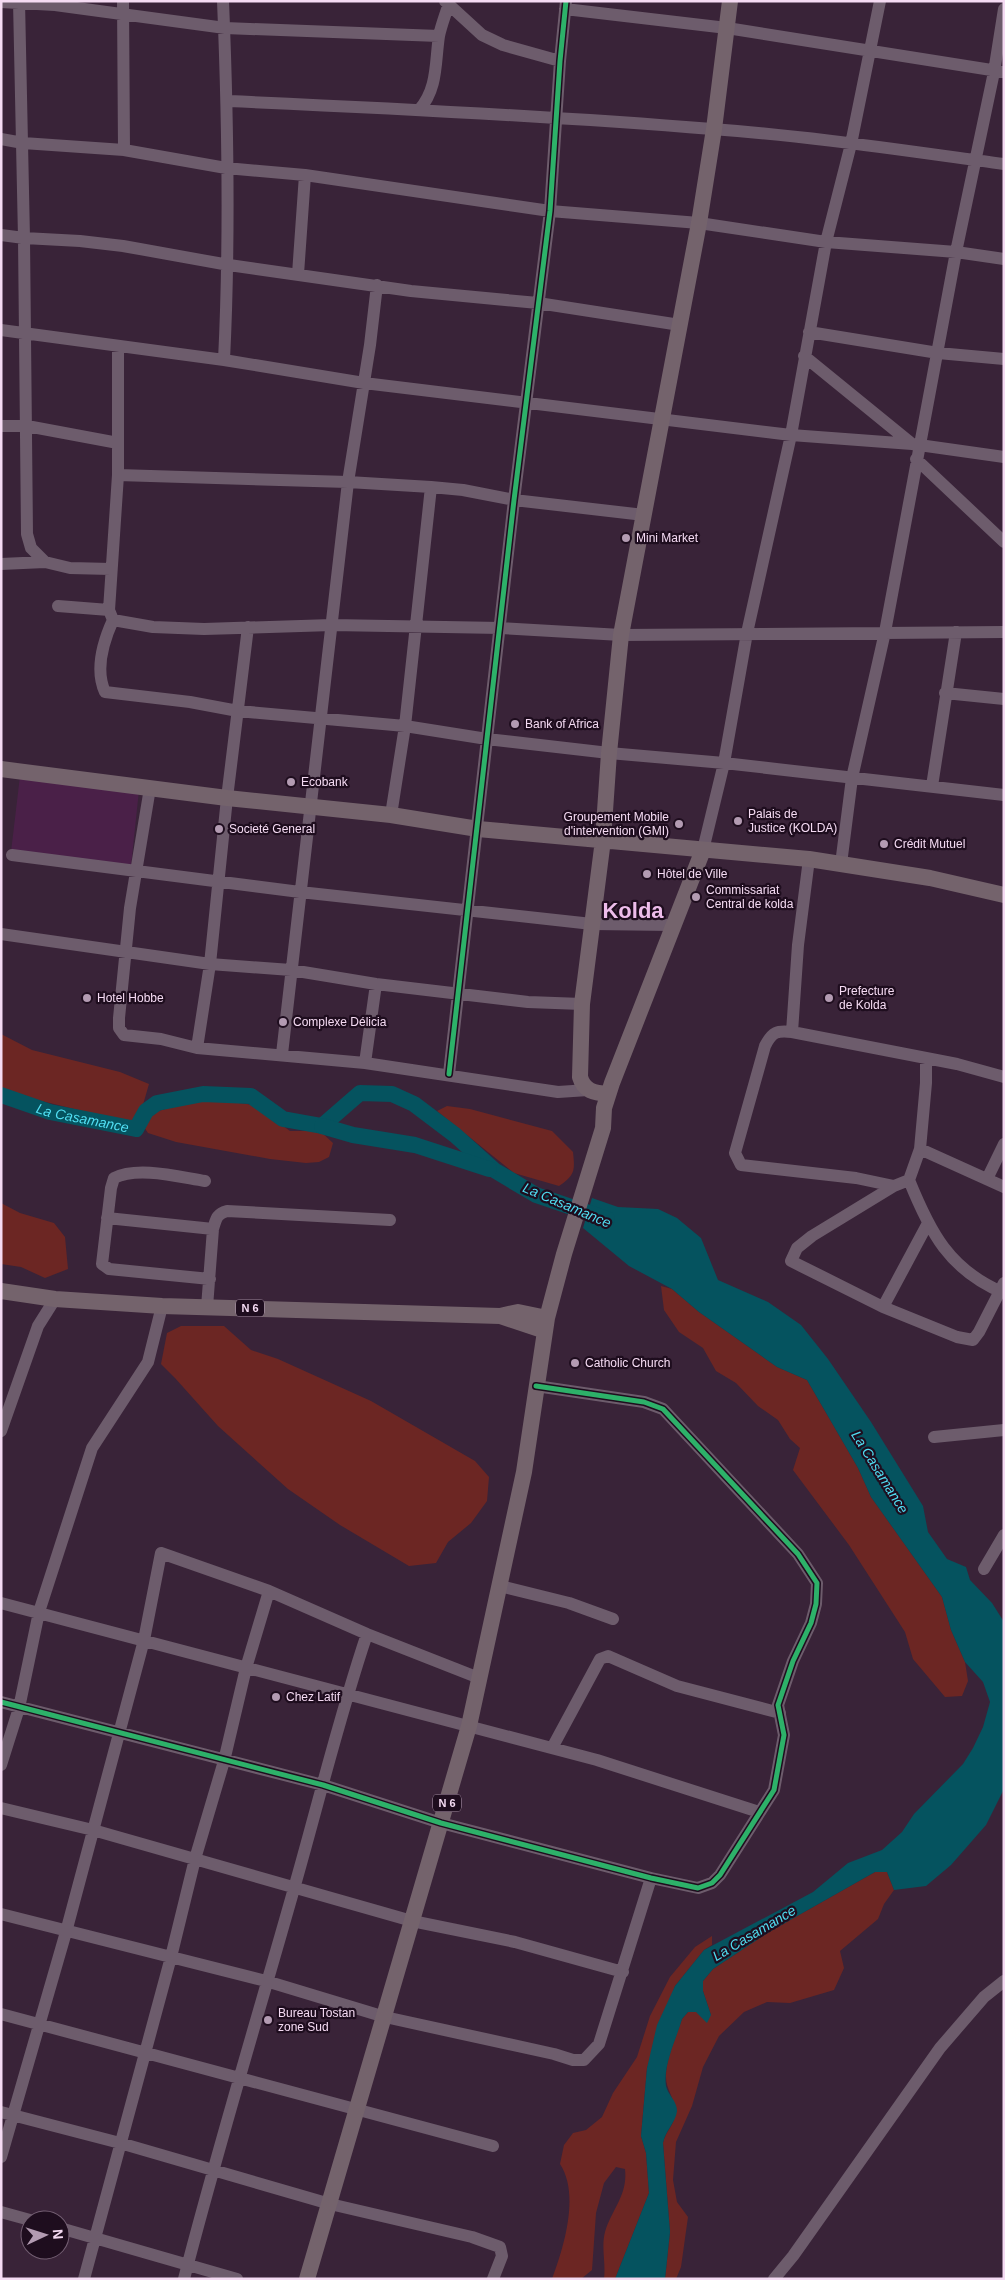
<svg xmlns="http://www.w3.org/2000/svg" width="1005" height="2280" font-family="Arial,sans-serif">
  <rect width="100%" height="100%" fill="#392338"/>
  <path fill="#4a2048" d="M20,776l119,14 -8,76 -120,-14z"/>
  <path fill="#6c2623" d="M1,1034l31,16 88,22 29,12 -9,31 -9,8 -130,-32z
    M201,1098l53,7 36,26h30l13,12 -4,14 -10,5 -13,1 -36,-4 -94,-17 -28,-9 -8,-12 12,-8z
    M447,1106l23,3 82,22 21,21c2,19 2,23 -14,34l-45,-13 -77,-62z
    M1,1203l19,10 34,10 11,14 3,32 -23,9 -24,-11 -20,-3z
    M661,1286l11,3 27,23 78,55 30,13 51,88 13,29 71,100 9,33 14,32 3,19 -6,15 -17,1 -32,-38 -8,-27 -56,-87 -56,-75 7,-22 -10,-9 -12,-19 -20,-14 -22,-23 -20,-12 -13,-23 -24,-16 -15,-22z
    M181,1326h43l27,24 27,9 93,42 104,60 14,16 -2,24 -16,22 -23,19 -12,21 -27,3 -69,-41 -52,-36 -70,-63 -43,-48 -14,-14 6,-31z
    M875,1872h12l7,18 -10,14 -6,15 -38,32 4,17 -10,22 -44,13 -23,-1 -23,10 -25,24 -16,31 -11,39 -16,36 -3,38 4,22 11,15 -7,50 -5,12h-11l5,-47 -7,-89c2,-10 9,-16 11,-24 5,-17 -9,-28 -8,-44 0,-16 11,-41 16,-56l6,-7h8l15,3 -8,-24v-10l10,-12 56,-37z
    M712,1936v9l-8,5 -29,36 -28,82 -6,68 5,17 3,40 -34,86h-11c2,-16 -3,-32 1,-47 7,-23 23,-37 20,-63l-9,-2 -12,16 -8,30 -4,57 -11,9h-29c12,-32 28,-85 8,-115l4,-19 9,-12 13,-3 16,-13 11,-24 24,-36 13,-41 20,-39 25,-30z"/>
  <path fill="#05535f" d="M592,1198l26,9 40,2 19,9 24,20 17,42 50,22 33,23 27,34 43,63 52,84 5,26 19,27 19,8 4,13 22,23 12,19v167l-18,36 -35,40 -25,21 -32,4 -7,-18h-12l-106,60 -56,37 -10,12v10l8,24 -4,8 -11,-11h-8l-6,7c-6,21 -19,46 -16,67 2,9 11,15 11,25 -1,11 -12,20 -14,32l7,89 -5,47h-50l34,-86 -3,-40 -5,-17 6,-68 10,-43 18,-39 29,-36 109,-58 35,-29 34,-13 20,-18 12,-18 49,-50 10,-16 10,-21 7,-25 -7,-20 -18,-20 -14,-32 -9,-33 -71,-100 -13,-29 -51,-88 -30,-13 -78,-55 -27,-23 -43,-23 -46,-38z"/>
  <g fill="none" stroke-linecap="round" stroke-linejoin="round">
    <g stroke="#05535f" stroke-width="16">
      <path id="s1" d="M1,1095l49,17 86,17 10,-18 11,-8 46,-9 48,2 32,23 39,7 38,-33 32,1 22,10 41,31 39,35 42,25 71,24"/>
      <path d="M322,1126l31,9 62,10 74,24"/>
    </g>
    <path stroke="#6d5c6c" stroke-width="12" d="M123,1l1,149
      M223,1c5,120 7,239 1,359
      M445,1l37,34 21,10 57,16
      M1,2l54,3 170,23 214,8
      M565,9l162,19 277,44
      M228,101c162,7 323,15 484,28 98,7 195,22 292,35
      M419,110c19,-21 16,-48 20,-74 2,-10 6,-20 9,-30
      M1,139l22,4 101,7 102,18 79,7 245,36 149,12 127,19 130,10 48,7
      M1,235l23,3 -5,-237
      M298,274l7,-99
      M1,330l223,30 140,23 427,52 121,9 92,13
      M809,332l129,21 66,6
      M804,356l108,88
      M1,426h26l91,17
      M916,459l88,83
      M118,475l230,7 83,5
      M45,562l-14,-14 -4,-14 -3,-296 56,3 43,5 106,19 182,26 127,12 142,22
      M1,564l44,-2 25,6 41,1
      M58,606l51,4 4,10 40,7 51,2 128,-4 169,3 120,7 383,-3
      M109,610l9,-135v-129
      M113,620c-10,22 -18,50 -8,72l85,10 48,9 167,15 82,13 122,14 115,10 280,32
      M945,693l59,6
      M932,786l24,-154
      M150,788l-20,120 -11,110v10l5,7 37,4 36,9 168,15 193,29 30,-2
      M391,815l14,-89 26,-239 32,3 51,10 130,15
      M703,850l21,-87 23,-130 44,-198 35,-193 25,-98 29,-143
      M12,855l288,37 292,32 81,1
      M809,859l-11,86 -6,87 165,32 47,13
      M841,864l11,-86 33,-146 71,-380 38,-180 10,-63
      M1,934l209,30 81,6 85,14 152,18 54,2
      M792,1032c-15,-2 -20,0 -27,14l-30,107 6,12 115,13 38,8 15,-6 11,-31 6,-66v-24
      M197,1048l13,-84 17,-166 21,-171
      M282,1054l66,-572 22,-137 7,-60
      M365,1063l11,-79
      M449,1074l65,-574 36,-289 10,-150 6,-60
      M920,1149l84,38
      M987,1179l17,-35
      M909,1180c21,52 40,90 95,113
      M205,1181c-26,-4 -67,-15 -91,-3l-3,10 -9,76 7,5 101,10
      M894,1186l-82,50 -15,12 -6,13 92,46 74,30 16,3 6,-8 25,-49
      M107,1218l106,11
      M207,1307l6,-78c3,-9 3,-15 14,-18l163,9
      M883,1307l45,-84
      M1,1431l37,-105 17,-27
      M934,1437l70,-7
      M984,1569l20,-34
      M500,1586l69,17 44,16
      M1,1603l596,157 162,52
      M1,1702l322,83 118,38 210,55 47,10 14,-5 8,-8 54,-85 10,-55 -6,-30 15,-44 18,-38 5,-19 1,-21 -19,-29 -135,-145 -19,-7 -108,-16
      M552,1748l48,-89 8,-3 69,30 103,27
      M1,1765l18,-57 20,-96 53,-164 56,-86 14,-56
      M1,1808l92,22 319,91 103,21 108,30
      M1,1914l265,67 119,36 169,37 19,6h11l15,-16 52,-166
      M1,2014l492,132
      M1,2112l119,31 210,61 142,33 28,10 2,9 -9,23
      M1,2157l65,-225 78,-292 17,-87 108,38 98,43 112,44
      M1,2212l29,8
      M60,2228l177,51
      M84,2279l87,-322 24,-98 29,-98 22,-93 23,-77
      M184,2279c34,-132 74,-263 111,-394 24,-84 44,-168 72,-251
      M774,2279l19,-23 147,-208 44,-51 20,-16"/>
    <path stroke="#74636c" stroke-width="16" d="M1,769l226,29 164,17 87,14 331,30 121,19 74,17
      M608,1094c-14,-1 -24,-3 -28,-17l2,-73 21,-164 6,-87 12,-118 78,-412 15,-94 16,-128
      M1,1291l54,8 107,7 338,10 18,-4 29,6
      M500,1316l45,15
      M307,2279l162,-553 55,-254 23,-154 17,-64 39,-126 1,-20 8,-25 91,-233"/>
    <defs>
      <path id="cycleway" d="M449,1074l65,-574 36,-289 10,-150 6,-60
        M1,1702l322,83 118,38 210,55 47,10 14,-5 8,-8 54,-85 10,-55 -6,-30 15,-44 18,-38 5,-19 1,-21 -19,-29 -135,-145 -19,-7 -108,-16"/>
    </defs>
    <use href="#cycleway" stroke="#1e0d1e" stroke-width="8"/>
    <use href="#cycleway" stroke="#2db169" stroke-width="5"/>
  </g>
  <g fill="#b39bb2" stroke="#1e0d1e" stroke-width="2">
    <circle cx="626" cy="538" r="5"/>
    <circle cx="515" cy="724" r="5"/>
    <circle cx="291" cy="782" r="5"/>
    <circle cx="738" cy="821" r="5"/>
    <circle cx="679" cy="824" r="5"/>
    <circle cx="219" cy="829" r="5"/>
    <circle cx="884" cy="844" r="5"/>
    <circle cx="647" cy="874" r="5"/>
    <circle cx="696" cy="897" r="5"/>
    <circle cx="87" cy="998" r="5"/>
    <circle cx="829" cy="998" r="5"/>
    <circle cx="283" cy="1022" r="5"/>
    <circle cx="575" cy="1363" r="5"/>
    <circle cx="276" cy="1697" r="5"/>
    <circle cx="268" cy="2020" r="5"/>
  </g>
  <g text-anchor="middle" stroke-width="4.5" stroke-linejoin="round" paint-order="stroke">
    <g fill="#1e0d1e" stroke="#b49db3" stroke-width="1">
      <rect x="236" y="1299.5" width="28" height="17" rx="4"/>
      <rect x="433" y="1794.5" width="28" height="17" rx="4"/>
    </g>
    <g font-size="11" font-weight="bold" fill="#f5dbf3">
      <text x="250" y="1312">N 6</text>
      <text x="447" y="1807">N 6</text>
    </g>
    <g font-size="12" fill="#f5dbf3" stroke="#1e0d1e" text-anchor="start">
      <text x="636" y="542">Mini Market</text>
      <text x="525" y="728">Bank of Africa</text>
      <text x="301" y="786">Ecobank</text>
      <text x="748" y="818">Palais de<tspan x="748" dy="14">Justice (KOLDA)</tspan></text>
      <text x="669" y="821" text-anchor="end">Groupement Mobile<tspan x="669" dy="14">d'intervention (GMI)</tspan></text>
      <text x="229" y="833">Societé General</text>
      <text x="894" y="848">Crédit Mutuel</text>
      <text x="657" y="878">Hôtel de Ville</text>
      <text x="706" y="894">Commissariat<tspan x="706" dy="14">Central de kolda</tspan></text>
      <text x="839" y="995">Prefecture<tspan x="839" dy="14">de Kolda</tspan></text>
      <text x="97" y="1002">Hotel Hobbe</text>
      <text x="293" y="1026">Complexe Délicia</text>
      <text x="585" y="1367">Catholic Church</text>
      <text x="286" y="1701">Chez Latif</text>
      <text x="278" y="2017">Bureau Tostan<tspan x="278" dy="14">zone Sud</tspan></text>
    </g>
    <g font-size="14" font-style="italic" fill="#50ddf1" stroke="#1e0d1e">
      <text dy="5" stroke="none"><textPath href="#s1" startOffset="85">La Casamance</textPath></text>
      <text transform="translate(567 1205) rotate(23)" y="5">La Casamance</text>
      <text transform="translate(880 1472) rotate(58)" y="5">La Casamance</text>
      <text transform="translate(754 1933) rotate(-31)" y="5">La Casamance</text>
    </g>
    <g font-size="22" font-weight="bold" fill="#edbcea" stroke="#1e0d1e">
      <text x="633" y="918">Kolda</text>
    </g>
  </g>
  <rect width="1005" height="2280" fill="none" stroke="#f5dbf3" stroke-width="5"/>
  <g transform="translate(45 2235) rotate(86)"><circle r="24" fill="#1e0d1e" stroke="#745f73"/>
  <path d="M0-4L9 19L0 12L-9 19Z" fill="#b39bb2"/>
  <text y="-8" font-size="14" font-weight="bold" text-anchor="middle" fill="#f5dbf3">N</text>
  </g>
</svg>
